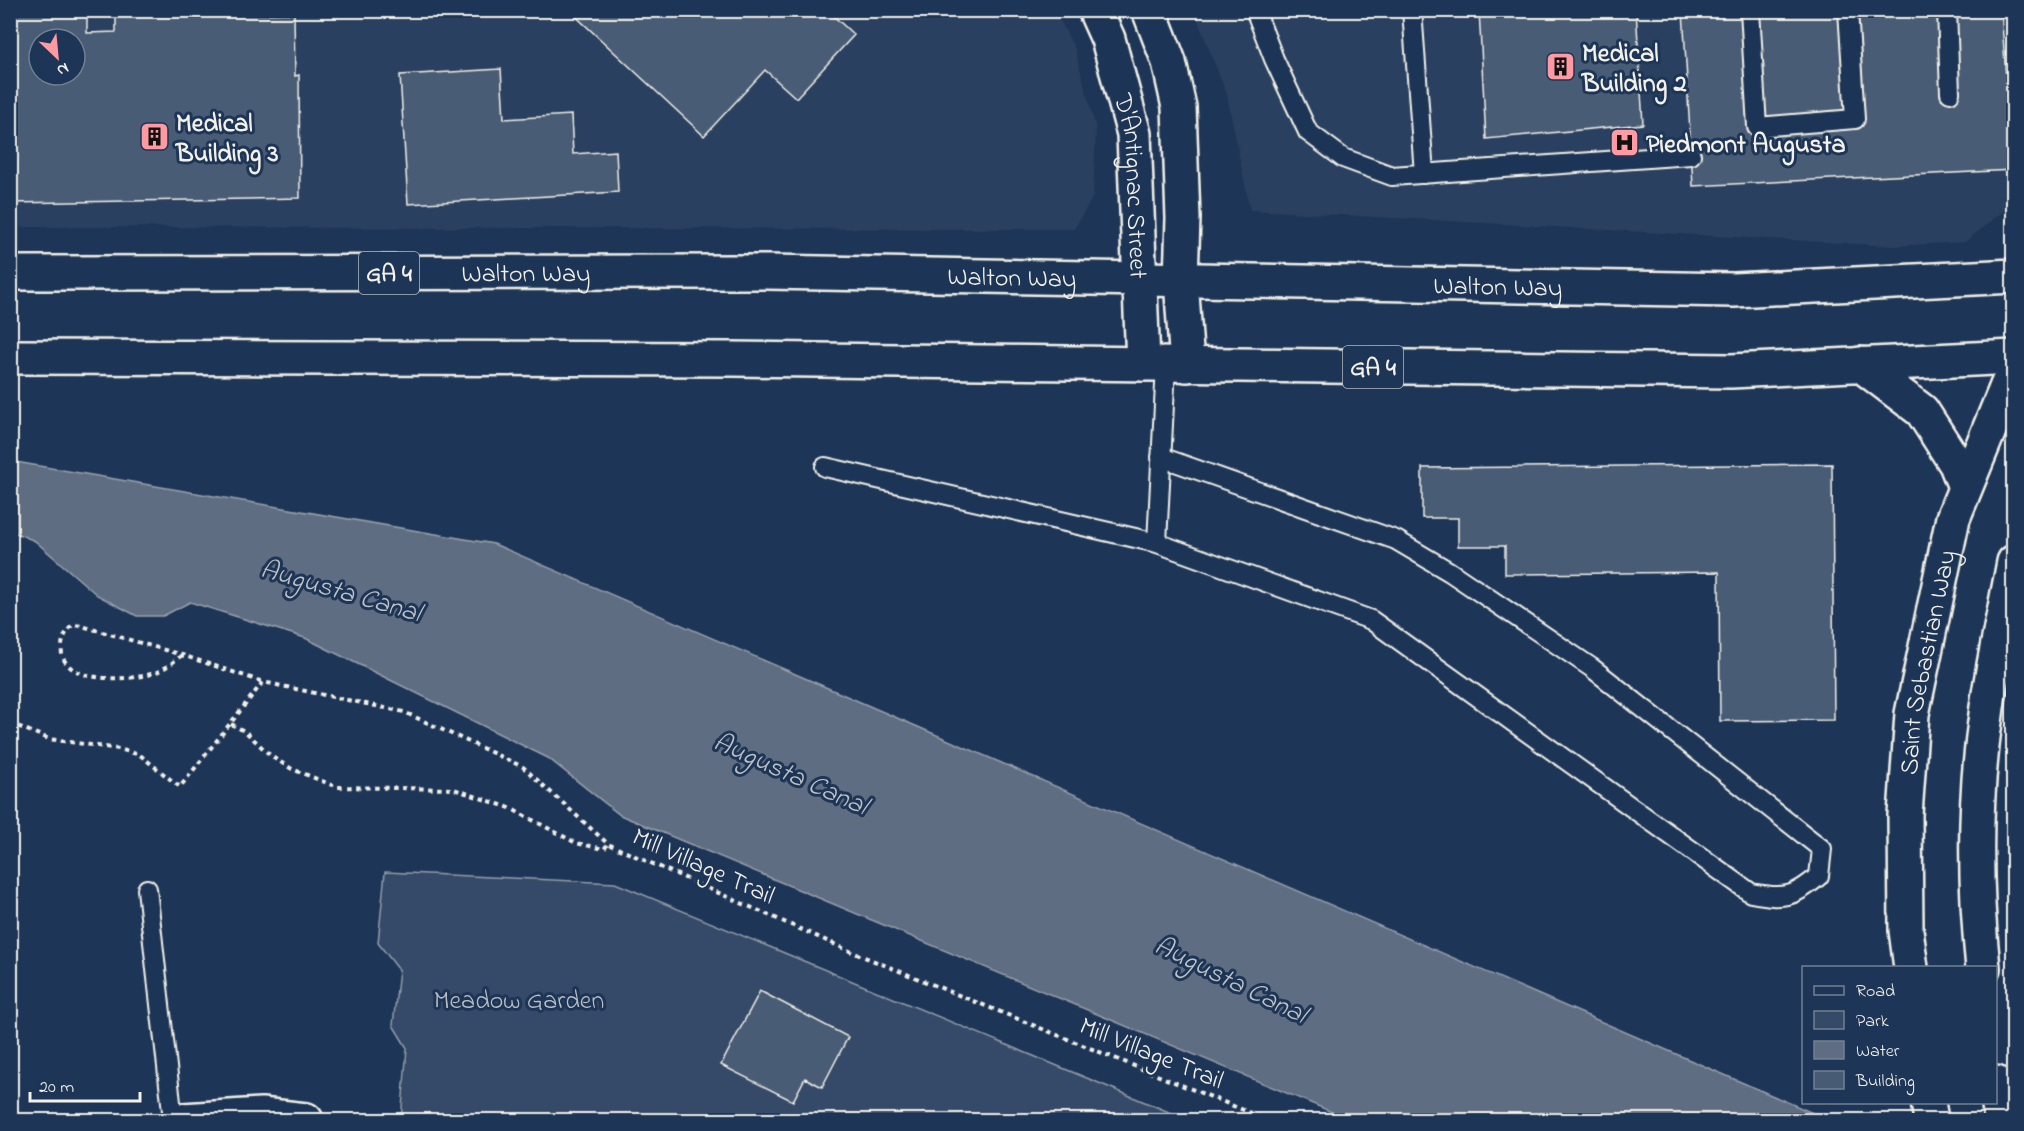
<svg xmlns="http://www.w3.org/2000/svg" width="2024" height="1131" font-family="'Indie Flower',sans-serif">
  <rect width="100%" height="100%" fill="#1d3557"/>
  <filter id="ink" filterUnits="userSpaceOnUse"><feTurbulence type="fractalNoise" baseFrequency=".0167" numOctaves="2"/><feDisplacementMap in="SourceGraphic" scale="12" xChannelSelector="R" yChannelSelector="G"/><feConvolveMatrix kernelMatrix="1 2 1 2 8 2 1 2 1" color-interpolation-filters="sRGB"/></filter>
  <g filter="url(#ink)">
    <path fill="#2a4060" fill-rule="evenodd" d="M11,11h1044l20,38 21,80 -3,68 -19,32 -1063,-2zM39,39h36v36h-36z
      M1194,11h819v180l-6,17 -42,34 -71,4 -644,-36 -23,-115z"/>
    <path fill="#354a67" stroke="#949ea8" stroke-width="1.5" d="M385,872l230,11 566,234 -1,3h-779l6,-72 -14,-23 6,-55 -21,-27z"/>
    <path fill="#5e6d82" stroke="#9aa2ab" stroke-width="1.5" d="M10,461l484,83 1335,576h-478l-731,-305 -72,-57 -243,-120 -115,-36 -27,14h-26l-40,-21 -62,-54 -24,-10z"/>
    <path fill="#485b74" stroke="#f4f1e8" stroke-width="1.5" fill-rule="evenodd" d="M569,10h258l27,25 -58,63 -31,-28 -61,66z
      M1479,10h157l7,114 -157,15z
      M1683,10h318l12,160 -320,16z
      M87,12v21l29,-1v-15l178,-4 1,63 4,-1 1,123 -290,5v-190zM39,39h36v36h-36z
      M501,69l3,50 67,-4 2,39 43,-3 2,41 -210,12 -8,-129z
      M1832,464l2,256 -114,1 -1,-149 -214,2v-28h-47v-28h-36v-50z
      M760,991l88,46 -26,50 -17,-9 -12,23 -72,-36z"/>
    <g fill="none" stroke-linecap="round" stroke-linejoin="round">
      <defs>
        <path id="lane" d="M1255,10l19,49 34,73 35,26 49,18 299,-21
          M1412,10l12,164
          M1750,10l7,117 98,-8 -7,-109
          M1947,10l3,83
          M825,467l332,76 9,-178
          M1157,543l214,77 380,273c33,6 42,5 68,-17l3,-27 -230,-181 -142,-96 -54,-32 -235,-83
          M147,889l26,231"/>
        <path id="street" d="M183,1120l78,-5 45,5"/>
        <g id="secondary">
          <path id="s1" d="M1095,10l13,29 26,95 9,230"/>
          <path d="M1149,10l20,52 10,45 4,111 -2,62 6,85"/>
          <path id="s2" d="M1911,968l-5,-38 -1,-115 7,-101 41,-196 61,-149"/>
          <path d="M1983,968c-9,-87 -9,-176 4,-261 7,-49 18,-97 27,-145"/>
          <path d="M1996,1083l5,37"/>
          <path d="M1928,1102l3,18"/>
        </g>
        <g id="primary">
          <path id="s3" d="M10,273l757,-1 967,18 280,-14"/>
          <path d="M10,357l723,2 998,12 283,-14"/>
          <path d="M1860,364l62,47 34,53 9,23"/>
        </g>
      </defs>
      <use href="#lane" stroke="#f4f1e8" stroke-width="22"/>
      <use href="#street" stroke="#f4f1e8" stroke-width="38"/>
      <use href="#secondary" stroke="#f4f1e8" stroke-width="38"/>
      <use href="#primary" stroke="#f4f1e8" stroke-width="38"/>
      <path stroke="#f4f1e8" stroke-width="4" stroke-dasharray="4.5 4.5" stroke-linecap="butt" d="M182,655c-10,8 -18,15 -31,19 -24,7 -95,10 -89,-29 1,-8 5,-15 11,-20l9,1 100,29 81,27
        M10,723l39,16 70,10 21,6 40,32 83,-105 141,30 119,55 85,77 244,108 416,168
        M231,724l15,8 26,25 20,12 45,18 117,2 56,19 66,35 28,6 4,-5"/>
      <use href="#lane" stroke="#1d3557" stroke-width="18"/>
      <use href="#street" stroke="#1d3557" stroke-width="33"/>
      <use href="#secondary" stroke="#1d3557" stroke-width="33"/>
      <use href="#primary" stroke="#1d3557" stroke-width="33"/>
    </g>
  </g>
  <defs>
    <symbol id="building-square" viewBox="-11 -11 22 22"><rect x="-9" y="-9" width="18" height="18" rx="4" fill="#ff9aa2" stroke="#1d3557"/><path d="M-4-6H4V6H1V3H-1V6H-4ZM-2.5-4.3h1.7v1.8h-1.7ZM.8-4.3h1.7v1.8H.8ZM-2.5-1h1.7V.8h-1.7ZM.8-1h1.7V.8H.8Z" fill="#111"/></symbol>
    <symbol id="hospital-square" viewBox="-11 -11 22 22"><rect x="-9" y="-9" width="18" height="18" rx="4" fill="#ff9aa2" stroke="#1d3557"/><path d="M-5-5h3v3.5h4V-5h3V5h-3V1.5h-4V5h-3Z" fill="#111"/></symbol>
  </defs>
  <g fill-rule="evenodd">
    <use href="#building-square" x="1544" y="50" width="33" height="33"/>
    <use href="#building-square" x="138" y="120" width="33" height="33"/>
    <use href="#hospital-square" x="1608" y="126" width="33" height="33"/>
  </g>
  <g text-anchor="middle" stroke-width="6" stroke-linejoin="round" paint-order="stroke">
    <g fill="#1d3557" stroke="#b4b9bc" stroke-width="1.5">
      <rect x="359" y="252" width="60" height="42" rx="4.5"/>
      <rect x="1343" y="346" width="60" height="42" rx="4.5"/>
    </g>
    <g font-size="24" font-weight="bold" fill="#f4f1e8">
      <text x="389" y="281">GA 4</text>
      <text x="1373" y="375">GA 4</text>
    </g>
    <g font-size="26" font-weight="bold" fill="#f4f1e8" stroke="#1d3557" text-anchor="start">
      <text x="1582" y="61">Medical<tspan x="1582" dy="30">Building 2</tspan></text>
      <text x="176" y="131">Medical<tspan x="176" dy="30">Building 3</tspan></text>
      <text x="1646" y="152">Piedmont Augusta</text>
    </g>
    <g font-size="26" fill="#f4f1e8" stroke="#1d3557">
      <text dy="9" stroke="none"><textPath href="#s1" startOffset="182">D'Antignac Street</textPath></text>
      <text dy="9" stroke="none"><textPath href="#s3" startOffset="516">Walton Way</textPath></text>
      <text dy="9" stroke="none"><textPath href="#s3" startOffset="1002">Walton Way</textPath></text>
      <text dy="9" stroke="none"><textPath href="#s3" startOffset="1488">Walton Way</textPath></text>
      <text dy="9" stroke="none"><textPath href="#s2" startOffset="308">Saint Sebastian Way</textPath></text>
      <text transform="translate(704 865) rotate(24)" y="9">Mill Village Trail</text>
      <text transform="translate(1152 1052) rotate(22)" y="9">Mill Village Trail</text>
    </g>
    <g font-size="26" fill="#bbbfc1" stroke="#1d3557">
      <text x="519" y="1008">Meadow Garden</text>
    </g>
    <g font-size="27" font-style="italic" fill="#c0c3c4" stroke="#1d3557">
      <text transform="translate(341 590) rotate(16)" y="9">Augusta Canal</text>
      <text transform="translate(791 773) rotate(24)" y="9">Augusta Canal</text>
      <text transform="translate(1231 979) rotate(26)" y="9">Augusta Canal</text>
    </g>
  </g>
  <rect width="2024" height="1131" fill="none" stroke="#1d3557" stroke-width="36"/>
  <rect x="18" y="18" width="1988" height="1095" fill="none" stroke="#f4f1e8" stroke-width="2" filter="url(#ink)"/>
  <rect x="1802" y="966" width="195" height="138" fill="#1d3557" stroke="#738091" stroke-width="1.5"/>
  <rect x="1814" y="986" width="30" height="9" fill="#1d3557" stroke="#738091" stroke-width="1.5"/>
  <text x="1856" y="996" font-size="18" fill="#f4f1e8">Road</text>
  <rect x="1814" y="1011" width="30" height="18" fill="#354a67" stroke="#738091" stroke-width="1.5"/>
  <text x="1856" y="1026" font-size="18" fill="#f4f1e8">Park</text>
  <rect x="1814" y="1041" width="30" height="18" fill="#5e6d82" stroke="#738091" stroke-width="1.5"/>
  <text x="1856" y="1056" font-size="18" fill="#f4f1e8">Water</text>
  <rect x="1814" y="1071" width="30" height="18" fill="#485b74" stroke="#738091" stroke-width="1.5"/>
  <text x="1856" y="1086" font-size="18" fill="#f4f1e8">Building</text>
  <g transform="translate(57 57) rotate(154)"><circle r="28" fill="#1d3557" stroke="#738091" stroke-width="1.5"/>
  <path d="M0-4.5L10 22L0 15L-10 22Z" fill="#ff9aa2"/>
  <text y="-9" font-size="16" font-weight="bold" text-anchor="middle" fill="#f4f1e8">N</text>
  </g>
  <path d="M30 1092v9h110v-9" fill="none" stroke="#f4f1e8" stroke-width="3"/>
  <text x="39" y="1092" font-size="18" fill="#f4f1e8" stroke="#1d3557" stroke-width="4.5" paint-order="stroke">20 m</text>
</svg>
